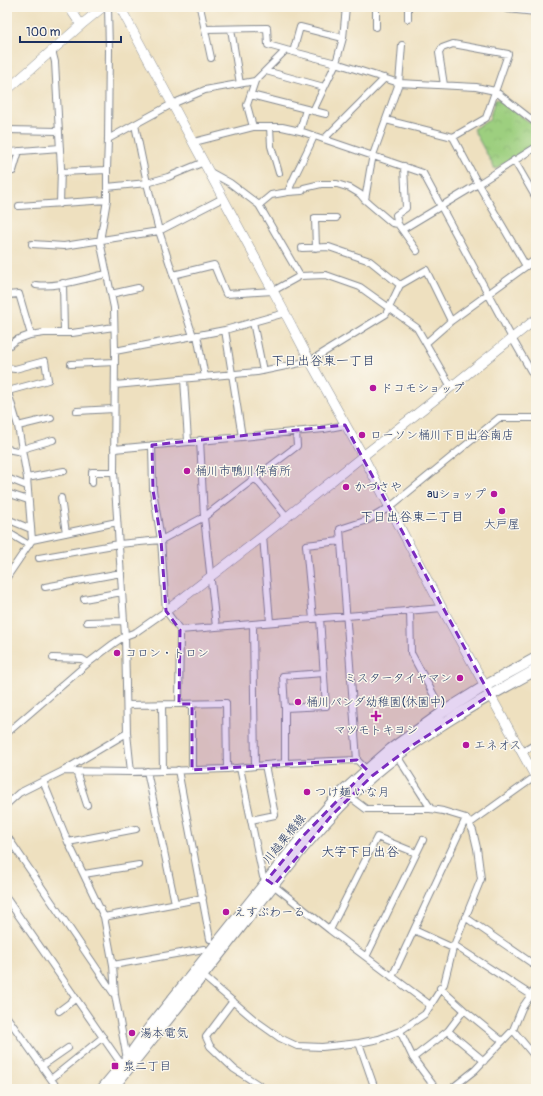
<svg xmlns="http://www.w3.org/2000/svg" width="543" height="1096" font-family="Pangolin,'Klee One',sans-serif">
  <defs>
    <pattern id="park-crowns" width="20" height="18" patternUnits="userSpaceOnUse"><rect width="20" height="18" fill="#9dcf7f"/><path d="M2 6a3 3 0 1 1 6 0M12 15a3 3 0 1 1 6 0" fill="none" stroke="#87b270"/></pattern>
  </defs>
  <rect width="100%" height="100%" fill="#fbf7ec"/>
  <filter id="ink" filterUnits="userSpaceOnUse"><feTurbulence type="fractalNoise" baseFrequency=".025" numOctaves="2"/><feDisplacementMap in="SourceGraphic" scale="8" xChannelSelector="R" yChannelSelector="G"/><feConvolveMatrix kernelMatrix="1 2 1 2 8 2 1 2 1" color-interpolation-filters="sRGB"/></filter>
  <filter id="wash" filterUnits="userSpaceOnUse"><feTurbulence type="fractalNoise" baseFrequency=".012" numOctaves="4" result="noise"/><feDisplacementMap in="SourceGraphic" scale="16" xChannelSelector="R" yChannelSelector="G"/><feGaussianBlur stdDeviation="0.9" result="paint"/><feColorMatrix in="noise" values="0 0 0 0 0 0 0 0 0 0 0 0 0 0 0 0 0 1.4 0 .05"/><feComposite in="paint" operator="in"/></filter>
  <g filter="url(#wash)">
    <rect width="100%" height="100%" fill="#eee0bf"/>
    <path fill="url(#park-crowns)" stroke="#5c7f6e" d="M498,99l38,28v16l-41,26 -22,-40 16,-9 6,-20z"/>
  </g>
  <g filter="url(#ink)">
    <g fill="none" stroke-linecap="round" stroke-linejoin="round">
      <defs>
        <path id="street" d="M108,7l1,43 -1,89 -1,31v30l-7,41 14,67 1,43 -1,121 11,164 2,97 4,39
          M200,7l11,51
          M376,7v20
          M408,19v-12
          M205,29l62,-1 1,17 18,5
          M231,29l9,55
          M52,50l3,12 6,106 -1,36
          M293,52l7,-25 43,11
          M266,71l58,16
          M444,85l-5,-32 3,-5 11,-4 55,10 -22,64 -33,19
          M251,95l75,19
          M313,111l23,-48 7,-25 3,-31
          M386,120l67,17 25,47 48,82
          M135,125l12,58 12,48 34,105
          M253,127l-6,-22 8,-24 31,-31 50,13 63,20 77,4 19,4 41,32
          M270,127l1,19 8,27
          M7,130l52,1
          M300,131l6,-22
          M108,139l64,-35 33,-14 50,-9
          M324,139l61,-61
          M194,142l59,-15h29l18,4 123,42 89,165 24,42
          M8,152l52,-4
          M514,160l22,38
          M404,166l2,42 -10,7 2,9 19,27
          M7,172l6,-1 6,-20
          M61,172l46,-2
          M210,172l20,11 29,22 41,71
          M107,187l40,-4 21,-6 36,-15
          M288,192l14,-1 2,-3 17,-4h16l13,4 10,6 5,6 27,23 6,1
          M365,200l5,-30 3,-15 26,-72 3,-38
          M259,205l12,-10 17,-3c7,-19 18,-37 26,-56
          M19,206l88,-6
          M403,229l75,-45 58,-37
          M32,244l32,2 95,-15 64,-33
          M302,248l27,-1 41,14 30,24
          M316,248l-1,-30h21
          M173,275l41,-10 12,29 47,-3 27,-15 26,-1 34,12 57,41 34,59
          M63,283l1,50
          M36,285c21,3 50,-7 71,-11
          M111,294l27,-6
          M7,295l12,-1 12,41
          M253,322l10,49
          M225,330l17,107
          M197,335l8,42
          M426,343l25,-22 85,-62
          M7,346l3,-1 6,-5 14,-5 14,-2h28l42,-6
          M115,351l110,-21 60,-17
          M71,364l44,-2
          M7,368l8,1 30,-8 3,19 -40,11
          M184,379l4,62
          M115,385l142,-13 53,-11 76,-47 14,-29 26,-15 25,51
          M7,389l11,37 9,52 5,62 -25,37
          M77,411l37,-2
          M18,426l33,-8
          M200,440l4,77 12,110
          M152,445l1,45 8,50 5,71
          M7,449l15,3
          M22,449l31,-9
          M114,449l128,-12 82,-8 21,-4
          M7,478l20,8
          M27,478l37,-7
          M255,478l32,39
          M92,483v-11h22
          M7,493l21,7
          M61,498l5,35
          M7,519l24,10
          M7,532l22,13
          M263,536l7,86
          M32,540l85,-18
          M39,558l80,-14 42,-4 43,-23 93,-71 -1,-14
          M45,587l76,-14
          M84,599l38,-7
          M410,610l1,43 32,59
          M313,619l-7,-74 34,-4
          M87,622l37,-1
          M253,624l2,142
          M53,658l29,1 6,4
          M179,704l1,-74
          M192,704v66
          M127,705l99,-2 1,66
          M162,705l1,66
          M285,708l41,-2 -6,-88
          M7,733l81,-70 25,-19 12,-8 11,-4 30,-21 14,19 262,-22
          M522,752l14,-8
          M397,756l34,53
          M285,763v-55l-2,-32 41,-3
          M240,768l23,109 67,53 100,75
          M178,770l32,169
          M367,770l-10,-10 -17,-231 28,-9 22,-13 109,-89h37
          M63,771l68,1 96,-3 58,-6 72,-3
          M76,771l11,34
          M147,771l28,132
          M43,781l25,61 36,75 9,48 2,30 12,64
          M7,804l12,-11 44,-22 64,-38
          M251,820l24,-5 -10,-50
          M469,824l67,-48
          M7,836l107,158
          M68,842l68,-13
          M84,874l55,-9
          M7,899l115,166
          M104,917l99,-19
          M465,917l71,49
          M330,930l47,-93 39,16
          M414,930l39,18
          M454,945l77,50
          M366,957l57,-117
          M113,965l91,-16
          M202,975l54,46 24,17 17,8 25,1 37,-4 20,-4 21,-8 25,-17 19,-30 9,-36 28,-69 -4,-31 -4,-17 -7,-13 -23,-7 -12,-2h-65l-16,-12
          M392,977l74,-159
          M440,988l24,22
          M233,1001l-27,36 4,9 24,23 31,20
          M59,1011l16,-12
          M7,1017l51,72
          M513,1030l23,28
          M400,1031l13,27
          M448,1031l36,30
          M359,1043l16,46
          M42,1066l26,-18
          M51,1079l52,-42
          M436,1089l-23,-31 35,-27 16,-21 38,31
          M451,1089l24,-19 38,-40 9,-22 14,-20"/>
        <path id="secondary" d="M69,7l12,18
          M120,7l165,306 25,48 53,95 79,152 94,170
          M7,90l74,-65 22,-18
          M166,611l97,-75 100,-80 88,-69 85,-68"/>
        <path id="primary" d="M507,7l29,3
          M102,1089l25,-30 23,-32 152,-190 34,-39 31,-28 24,-21 52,-37 42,-26 51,-28
          M112,1089c43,-54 86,-107 128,-161 41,-53 81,-107 131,-151 50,-43 108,-76 165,-107"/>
      </defs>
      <use href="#street" stroke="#84888e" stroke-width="8"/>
      <use href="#secondary" stroke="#84888e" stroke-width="10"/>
      <use href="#primary" stroke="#84888e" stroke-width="12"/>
      <use href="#street" stroke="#fff" stroke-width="6"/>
      <use href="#secondary" stroke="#fff" stroke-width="9"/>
      <use href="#primary" stroke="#fff" stroke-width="10"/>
    </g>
  </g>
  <path fill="#7b2cbf" fill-opacity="0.2" stroke="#7b2cbf" stroke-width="3" stroke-dasharray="8 5" stroke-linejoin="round" d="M345,425l145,270 -77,50 -41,31 -40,39 -58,70 -7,-5 35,-43 65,-67 -10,-10 -165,10v-66h-13l1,-74 -14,-19 -5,-71 -8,-50 -1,-45z"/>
  <g fill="#b5179e" stroke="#fbf7ec" stroke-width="1.5">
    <circle cx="373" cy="388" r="4"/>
    <circle cx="362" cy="435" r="4"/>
    <circle cx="187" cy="471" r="4"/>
    <circle cx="346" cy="487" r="4"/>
    <circle cx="494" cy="494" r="4"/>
    <circle cx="502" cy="511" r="4"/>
    <circle cx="117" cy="653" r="4"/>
    <circle cx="460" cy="678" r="4"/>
    <circle cx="298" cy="702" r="4"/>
    <path d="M374 710h4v4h4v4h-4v4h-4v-4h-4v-4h4z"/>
    <circle cx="466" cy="745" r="4"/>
    <circle cx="307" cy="792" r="4"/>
    <circle cx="226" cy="912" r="4"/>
    <circle cx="132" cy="1033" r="4"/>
    <rect x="111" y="1062" width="8" height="8" rx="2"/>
  </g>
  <g text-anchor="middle" stroke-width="3" stroke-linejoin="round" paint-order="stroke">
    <g font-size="12" fill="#1b2f5e" stroke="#fbf7ec" text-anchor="start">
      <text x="381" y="392">ドコモショップ</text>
      <text x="370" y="439">ローソン桶川下日出谷南店</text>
      <text x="195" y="475">桶川市鴨川保育所</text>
      <text x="354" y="491">かづさや</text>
      <text x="486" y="498" text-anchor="end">auショップ</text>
      <text x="502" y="528" text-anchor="middle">大戸屋</text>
      <text x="125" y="657">コロン・トロン</text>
      <text x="452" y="682" text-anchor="end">ミスタータイヤマン</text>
      <text x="306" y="706">桶川パンダ幼稚園(休園中)</text>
      <text x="376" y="734" text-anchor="middle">マツモトキヨシ</text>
      <text x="474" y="749">エネオス</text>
      <text x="315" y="796">つけ麺 いな月</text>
      <text x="234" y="916">えすぷわーる</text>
      <text x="140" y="1037">湯本電気</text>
      <text x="123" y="1070">泉二丁目</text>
    </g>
    <g font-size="12" fill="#1b2f5e" stroke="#fbf7ec">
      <text transform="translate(284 839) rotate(-51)" y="4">川越栗橋線</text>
    </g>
    <g font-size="13" fill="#1b2f5e" stroke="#fbf7ec">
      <text x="323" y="365">下日出谷東一丁目</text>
      <text x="412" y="521">下日出谷東二丁目</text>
      <text x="360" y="856">大字下日出谷</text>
    </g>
  </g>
  <rect width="543" height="1096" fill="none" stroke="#fbf7ec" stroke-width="24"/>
  <path d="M20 36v6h101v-6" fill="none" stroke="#1b2f5e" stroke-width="2"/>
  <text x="26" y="36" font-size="12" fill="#1b2f5e" stroke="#fbf7ec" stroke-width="3" paint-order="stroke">100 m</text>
</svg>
